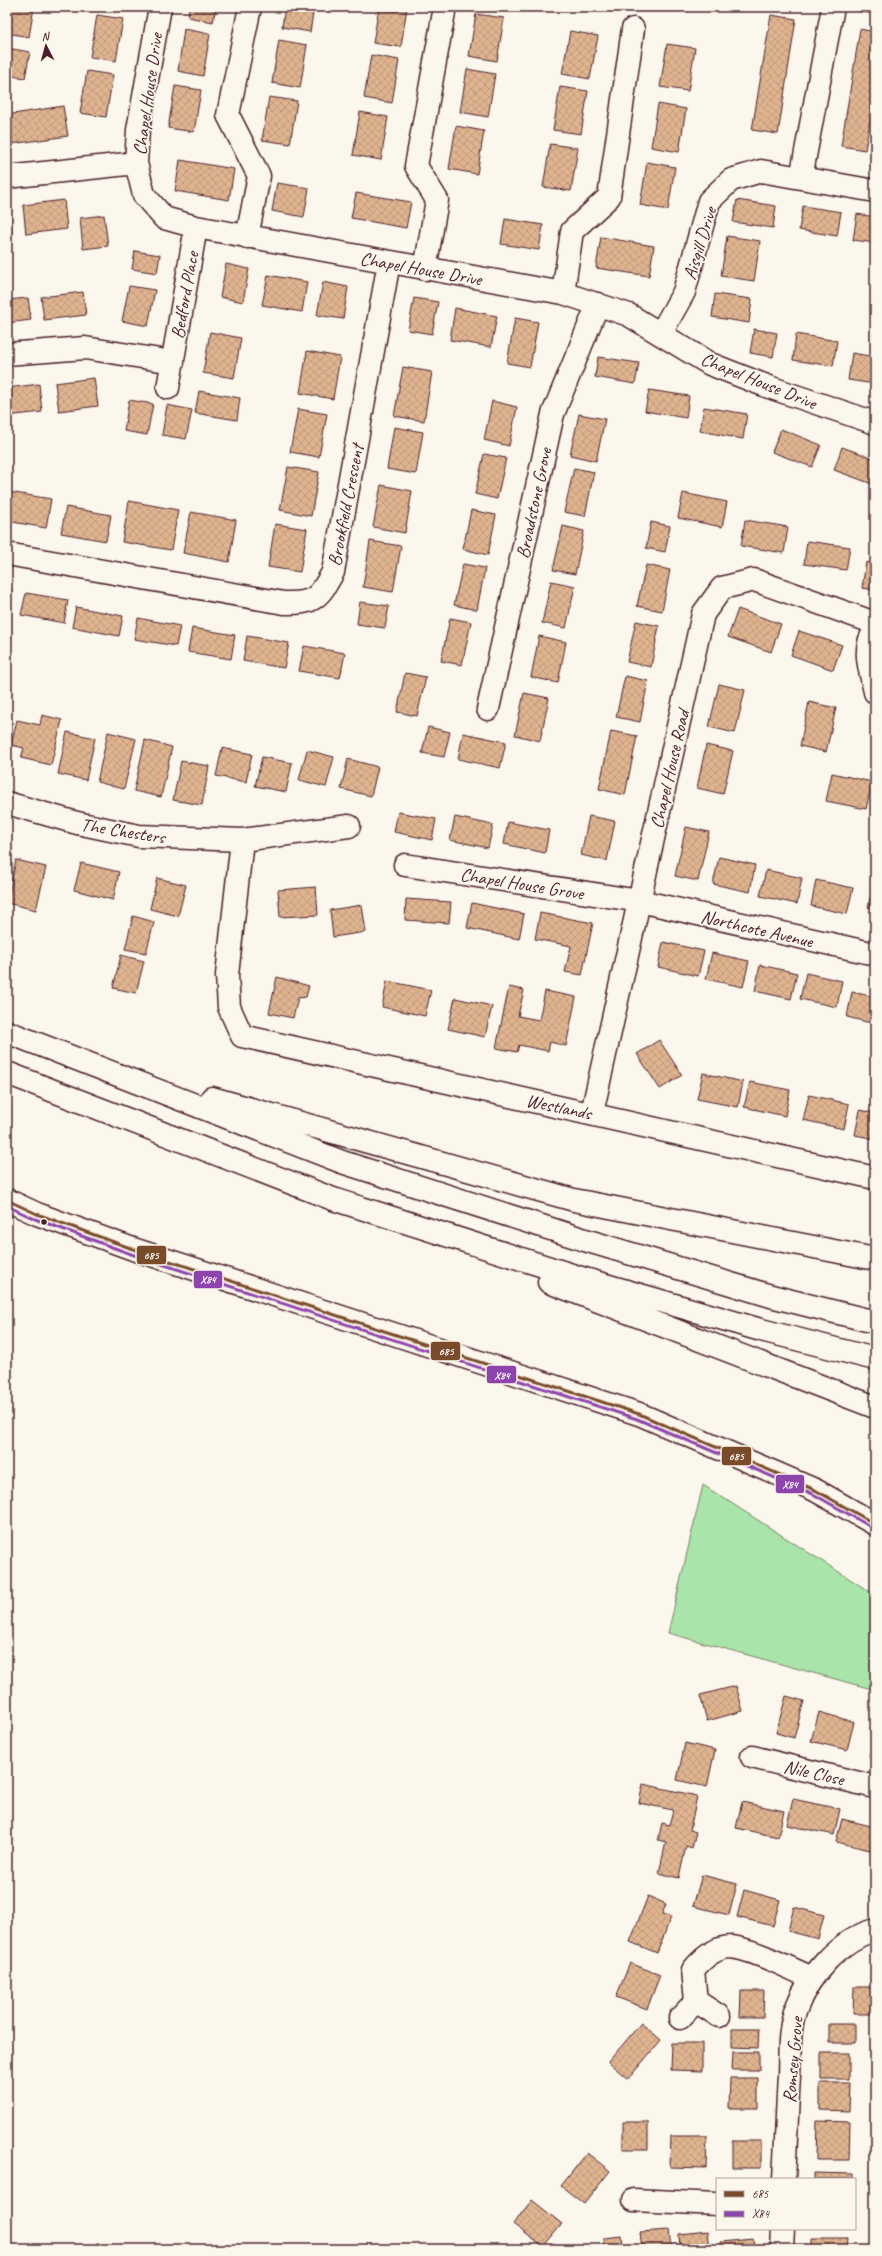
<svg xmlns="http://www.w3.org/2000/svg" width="882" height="2256" font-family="Caveat,sans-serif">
  <defs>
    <pattern id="building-cross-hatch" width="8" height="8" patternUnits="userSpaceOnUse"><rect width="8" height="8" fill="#dfb490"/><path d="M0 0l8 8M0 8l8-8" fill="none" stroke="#c19a7c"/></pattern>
  </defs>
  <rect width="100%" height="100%" fill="#fbf7ec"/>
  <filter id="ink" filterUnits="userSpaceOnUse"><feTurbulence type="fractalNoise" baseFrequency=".025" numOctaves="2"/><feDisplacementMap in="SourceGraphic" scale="8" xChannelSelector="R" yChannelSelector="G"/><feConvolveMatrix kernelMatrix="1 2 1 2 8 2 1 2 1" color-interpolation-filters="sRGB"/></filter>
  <g filter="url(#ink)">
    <path fill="#a9e4aa" stroke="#7a826a" d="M703,1485l172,110v95l-207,-57z"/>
    <path fill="url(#building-cross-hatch)" stroke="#4a1f2b" d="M7,7h27l-5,30 -22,-4z
      M189,7h27l-3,15 -25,-5z
      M285,7h29l-4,25 -28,-5z
      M379,7h28l-6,40 -28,-4z
      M672,7h22l-1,3z
      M863,7h12v7l-13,-2z
      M476,14l28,4 -7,43 -28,-5z
      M97,15l26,4 -7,42 -26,-4z
      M771,15l25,4 -18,115 -26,-4z
      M184,29l26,5 -7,42 -25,-5z
      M860,29l15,3v60l-10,58 -24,-4z
      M570,31l28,5 -8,43 -28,-5z
      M279,40l28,5 -7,43 -28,-5z
      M667,44l28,4 -7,43 -28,-4z
      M7,48l23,4 -5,26 -18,-3z
      M371,55l28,5 -7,43 -28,-5z
      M467,69l28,5 -7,43 -28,-5z
      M87,71l26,4 -7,42 -26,-4z
      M175,86l26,4 -7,42 -26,-4z
      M560,87l28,4 -7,43 -28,-4z
      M269,97l28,4 -7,43 -28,-4z
      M658,104l28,5 -7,43 -28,-5z
      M63,106l5,30 -57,8 -4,-29z
      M360,112l28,5 -7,43 -28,-5z
      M456,126l28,5 -7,43 -28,-5z
      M550,144l28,4 -7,43 -28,-4z
      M180,160l54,9 -5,31 -54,-9z
      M647,162l28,5 -7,43 -28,-5z
      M277,183l32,5 -5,29 -32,-6z
      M356,193l55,9 -5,26 -55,-10z
      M64,200l3,29 -41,5 -3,-29z
      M737,200l39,6 -3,22 -40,-6z
      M803,206l38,6 -4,24 -38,-6z
      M7,207h2l3,27 -5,1z
      M857,214l18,3v26l-22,-3z
      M104,215l4,31 -25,3 -3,-31z
      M505,219l38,6 -4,25 -38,-6z
      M727,236l33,5 -6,40 -33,-5z
      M601,237l53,9 -5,30 -53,-8z
      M135,251l25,4 -3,18 -25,-4z
      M226,264l23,5 -6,33 -23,-5z
      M268,275l39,7 -5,30 -40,-7z
      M323,282l25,5 -5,32 -26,-4z
      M129,286l26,4 -7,36 -26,-5z
      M83,292l3,23 -42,5 -3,-23z
      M715,294l37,5 -3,24 -37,-6z
      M28,298l3,22 -24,3v-23z
      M414,298l24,4 -6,32 -24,-4z
      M455,308l42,8 -6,31 -41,-7z
      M515,318l23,4 -8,45 -23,-4z
      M754,329l23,4 -4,24 -23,-4z
      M210,332l31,6 -7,40 -31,-5z
      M796,334l41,7 -4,25 -40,-6z
      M307,351l33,6 -7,42 -33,-6z
      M852,353l23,4v27l-27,-4z
      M598,357l41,6 -4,21 -40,-7z
      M403,367l29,5 -8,49 -30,-5z
      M94,378l4,28 -39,5 -4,-28z
      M39,384l3,28 -35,4v-28z
      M649,390l40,6 -3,22 -41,-7z
      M199,391l41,7 -3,22 -42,-7z
      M129,400l24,4 -6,31 -23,-4z
      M492,401l25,6 -8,39 -25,-6z
      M167,405l25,5 -6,29 -24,-4z
      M704,407l43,7 -4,25 -43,-8z
      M298,409l29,5 -8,43 -29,-5z
      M579,414l26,5 -9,42 -26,-6z
      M394,427l29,5 -7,42 -29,-5z
      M781,429l40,16 -9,22 -40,-15z
      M842,447l33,12v26l-41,-15z
      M484,454l22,4 -9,41 -22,-5z
      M288,467l31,5 -8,44 -31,-6z
      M574,468l20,4 -9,44 -21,-4z
      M381,485l31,6 -7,42 -32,-6z
      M9,492l42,7 -5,29 -39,-7z
      M683,493l44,9 -5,25 -44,-9z
      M129,501l49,9 -7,40 -49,-8z
      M66,507l45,8 -5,26 -45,-8z
      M471,510l25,5 -8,40 -25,-6z
      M191,512l45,8 -7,42 -46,-9z
      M745,520l43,7 -4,26 -43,-7z
      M651,522l19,4 -5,26 -19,-4z
      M275,524l32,5 -7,43 -32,-5z
      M563,526l21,5 -9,43 -22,-4z
      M370,541l31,5 -8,46 -30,-5z
      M807,541l43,6 -4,23 -42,-6z
      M866,562l9,2v26l-13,-2z
      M463,564l22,4 -8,42 -23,-5z
      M646,565l24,5 -8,41 -25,-5z
      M551,581l24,5 -9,42 -24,-5z
      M7,589h5l-4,22h-1z
      M26,593l42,7 -4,23 -43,-8z
      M360,602l29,4 -4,22 -28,-4z
      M76,607l47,9 -4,20 -47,-9z
      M738,609l43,15 -10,28 -43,-15z
      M138,618l42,8 -4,20 -42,-7z
      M450,618l21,4 -9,43 -21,-4z
      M636,621l23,5 -8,41 -24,-5z
      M192,628l43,7 -4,24 -43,-7z
      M799,631l43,14 -9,25 -42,-15z
      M247,636l42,7 -5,25 -41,-7z
      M539,636l27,6 -8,41 -27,-6z
      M304,646l41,7 -5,25 -41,-7z
      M405,673l21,4 -9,39 -20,-4z
      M625,676l23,5 -8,41 -24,-5z
      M719,684l26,6 -10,43 -26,-6z
      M524,693l25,5 -9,43 -25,-6z
      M809,702l27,6 -10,44 -26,-6z
      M42,715l20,5 -11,45 -30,-7 3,-10 -13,-3 6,-25 23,5z
      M428,727l22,5 -6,25 -22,-4z
      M611,731l26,5 -12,59 -26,-6z
      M67,732l28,6 -9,42 -28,-6z
      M108,732l28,7 -12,50 -27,-7z
      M463,733l43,9 -6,26 -42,-9z
      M145,740l27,7 -11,50 -27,-6z
      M706,745l27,6 -10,43 -26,-6z
      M222,748l30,6 -6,28 -30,-6z
      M307,750l27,7 -8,30 -27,-7z
      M262,757l30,6 -6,29 -31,-6z
      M348,759l30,8 -7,29 -30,-7z
      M181,761l28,5 -7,39 -29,-5z
      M832,773l40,9 -6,27 -40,-8z
      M398,812l38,7 -4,21 -38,-8z
      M589,816l26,5 -8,40 -26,-6z
      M455,817l38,8 -5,23 -38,-8z
      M508,822l41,8 -4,23 -41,-9z
      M686,827l23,5 -11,49 -23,-5z
      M719,857l36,8 -5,27 -37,-8z
      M16,860l30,7 -10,43 -29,-7z
      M81,863l38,9 -6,28 -39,-10z
      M766,870l36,8 -5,26 -37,-8z
      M157,878l29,7 -8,31 -28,-7z
      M816,880l37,8 -6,26 -36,-8z
      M874,881h1v28l-7,-2z
      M316,887l2,28 -38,2 -2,-27z
      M406,899l45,3 -2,21 -44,-3z
      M472,903l52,11 -5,25 -52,-11z
      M362,905l4,27 -33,5 -3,-27z
      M540,913l53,10 -11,52 -17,-3 6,-26 -36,-7z
      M133,916l21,6 -8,31 -21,-4z
      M663,942l41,9 -6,25 -40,-9z
      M712,953l37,8 -6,26 -37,-8z
      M121,955l23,6 -8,32 -23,-5z
      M760,965l37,8 -6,26 -36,-8z
      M806,973l36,8 -5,26 -37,-8z
      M277,977l32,9 -3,11 -8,1 -5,20 -24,-5z
      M387,981l44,9 -6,26 -43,-9z
      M509,987l15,3 -6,26 21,4 6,-29 31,6 -10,49 -16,-4 -2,9 -29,-6 -2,7 -21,-4z
      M852,992l23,5v27l-28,-7z
      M455,998l37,8 -7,31 -37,-8z
      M659,1040l23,35 -22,14 -23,-35z
      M703,1073l40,9 -5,25 -41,-8z
      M750,1082l40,8 -5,26 -41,-9z
      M809,1095l40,9 -5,25 -41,-9z
      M860,1110l15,3v26l-20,-4z
      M736,1686l7,25 -36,10 -7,-26z
      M786,1696l18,5 -10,37 -18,-5z
      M819,1712l35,10 -7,28 -36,-9z
      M875,1734v24l-6,-2z
      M685,1743l30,7 -8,37 -30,-7z
      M643,1784l54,12 -7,34 6,2 -4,16 -6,-2 -7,32 -20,-5 7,-31 -8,-2 4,-17 7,2 4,-15 -34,-7z
      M793,1799l47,10 -6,26 -47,-10z
      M742,1802l42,9 -6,26 -42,-9z
      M842,1819l33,8 -5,23 -34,-8z
      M702,1875l35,9 -8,31 -36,-9z
      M744,1890l36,10 -7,26 -36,-9z
      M648,1896l18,8 -4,10 9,3 -14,36 -27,-11z
      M794,1907l30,8 -6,24 -30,-8z
      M630,1963l30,12 -13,34 -31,-12z
      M854,1987h21v27h-22z
      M741,1991h23l-1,26h-23z
      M641,2023l20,17 -33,39 -20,-17z
      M829,2024h26v19h-26z
      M732,2028h27l-1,20 -26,-1z
      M672,2043h30v28l-31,-1z
      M733,2052h26v18h-27z
      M821,2053h28v26h-28z
      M730,2078h28v30h-29z
      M820,2083h30l-1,28 -29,-1z
      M817,2121l33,1 -1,38h-33z
      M623,2122h25v27h-25z
      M671,2136h36l-1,32 -36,-1z
      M732,2141h29v27h-29z
      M587,2153l23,18 -26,33 -23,-18z
      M814,2173l39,1v5h-39z
      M532,2200l30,24 -19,23 -30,-23z
      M669,2230l2,19h-29l-2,-17z
      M708,2231l2,18h-30l-1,-15z
      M622,2236l1,13h-18l-1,-11z
      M812,2238h35l-1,11h-34z
      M753,2239l1,10h-33l-1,-7z"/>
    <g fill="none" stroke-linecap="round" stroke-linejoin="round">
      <defs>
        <path id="street" d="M160,7l-22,123 -2,33 8,32 20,23 32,9 367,66 66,22 81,49 59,23 106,36
          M7,177l129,-14
          M801,178l32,-171
          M247,237l12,-61 -31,-61 22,-108
          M425,269l12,-69 -21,-34 29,-159
          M563,293l9,-62 37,-34 24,-168
          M661,333l23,-41 25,-91 22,-21 30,-9 114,20
          M7,354l78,-6 88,14
          M168,388l28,-161
          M7,554l277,49c30,1 35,-5 49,-31l56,-310
          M875,630c-14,19 -4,42 0,62
          M488,709l65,-295 45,-110
          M7,803l70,20 62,13 103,4 107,-14
          M242,840l-15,135 2,32 13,29 633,142
          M405,865l235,36 235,53
          M592,1113l111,-499 19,-26 32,-8 121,43
          M752,1757l123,30
          M696,2001l-3,-31c9,-11 22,-23 38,-23 22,2 60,22 81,31
          M680,2018l16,-17 23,15
          M784,2179c2,-34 3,-69 5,-103 1,-22 -1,-46 7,-67 12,-33 44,-70 79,-79
          M634,2200l83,4
          M782,2249l1,-20"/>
        <path id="secondary" d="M7,1200l30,14 96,35 506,165 176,76 60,34"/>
        <path id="highway" d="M7,1032l335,130 243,78 186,56 104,26
          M7,1073l326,126 245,78 183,53 114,29
          M212,1098l362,102 301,59
          M549,1282l326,125"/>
      </defs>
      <use href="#street" stroke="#4a1f2b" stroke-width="25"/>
      <use href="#secondary" stroke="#4a1f2b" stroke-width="25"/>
      <use href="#highway" stroke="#4a1f2b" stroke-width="25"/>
      <use href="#street" stroke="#fbf7ec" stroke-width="22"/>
      <use href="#secondary" stroke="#fbf7ec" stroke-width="22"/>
      <use href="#highway" stroke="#fbf7ec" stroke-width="22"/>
      <defs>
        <path id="bus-1" d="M7,1200l30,14 96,35 506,165 176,76 60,34"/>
        <path id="bus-2" d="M7,1206l28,13 96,35 506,165 176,75 60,34"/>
      </defs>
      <use href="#bus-1" stroke="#fbf7ec" stroke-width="6"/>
      <use href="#bus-2" stroke="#fbf7ec" stroke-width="6"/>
      <use href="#bus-1" stroke="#7a4b2a" stroke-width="3"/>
      <use href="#bus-2" stroke="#8e44ad" stroke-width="3"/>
    </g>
  </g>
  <circle fill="#4a1f2b" stroke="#fbf7ec" stroke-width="1.5" cx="44" cy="1222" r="3.5"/>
  <g text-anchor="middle" stroke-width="3.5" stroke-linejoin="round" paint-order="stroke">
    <g font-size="19" fill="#4a1f2b" stroke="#fbf7ec">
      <text transform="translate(147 94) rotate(-82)" y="7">Chapel House Drive</text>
      <text transform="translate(699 243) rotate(-73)" y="7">Aisgill Drive</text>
      <text transform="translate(421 268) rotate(10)" y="7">Chapel House Drive</text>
      <text transform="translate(184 295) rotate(-80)" y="7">Bedford Place</text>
      <text transform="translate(759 380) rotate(22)" y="7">Chapel House Drive</text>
      <text transform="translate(533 503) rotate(-78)" y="7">Broadstone Grove</text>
      <text transform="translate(345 505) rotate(-79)" y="7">Brookfield Crescent</text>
      <text transform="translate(669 769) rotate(-77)" y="7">Chapel House Road</text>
      <text transform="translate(123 830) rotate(9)" y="7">The Chesters</text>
      <text transform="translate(522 883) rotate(9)" y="7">Chapel House Grove</text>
      <text transform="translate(757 928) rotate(13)" y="7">Northcote Avenue</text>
      <text transform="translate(559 1106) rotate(12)" y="7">Westlands</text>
      <text transform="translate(814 1772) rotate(13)" y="7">Nile Close</text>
      <text transform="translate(792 2060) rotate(-85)" y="7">Romsey Grove</text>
    </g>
  </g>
  <g stroke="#fbf7ec" stroke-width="1.5">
    <rect x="136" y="1245" width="31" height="20" rx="4" fill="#7a4b2a"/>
    <rect x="193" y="1270" width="30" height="19" rx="4" fill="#8e44ad"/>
    <rect x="430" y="1341" width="31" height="20" rx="4" fill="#7a4b2a"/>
    <rect x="486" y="1365" width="31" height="19" rx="4" fill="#8e44ad"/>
    <rect x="721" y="1446" width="31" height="20" rx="4" fill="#7a4b2a"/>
    <rect x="775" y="1474" width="30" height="20" rx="4" fill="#8e44ad"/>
  </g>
  <g font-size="11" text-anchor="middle" font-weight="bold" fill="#fff">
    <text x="151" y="1259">685</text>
    <text x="208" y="1283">X84</text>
    <text x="446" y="1355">685</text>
    <text x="502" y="1379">X84</text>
    <text x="736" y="1460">685</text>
    <text x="790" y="1488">X84</text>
  </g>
  <rect width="882" height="2256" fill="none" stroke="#fbf7ec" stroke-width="24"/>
  <rect x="12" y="12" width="858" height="2232" fill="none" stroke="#4a1f2b" stroke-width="1.5" filter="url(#ink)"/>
  <rect x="716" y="2178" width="140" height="52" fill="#fbf7ec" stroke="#b4a19f"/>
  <rect x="724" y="2191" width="20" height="6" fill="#7a4b2a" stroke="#b4a19f"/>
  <text x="752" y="2198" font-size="12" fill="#4a1f2b">685</text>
  <rect x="724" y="2211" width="20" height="6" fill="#8e44ad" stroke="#b4a19f"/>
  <text x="752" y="2218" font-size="12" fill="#4a1f2b">X84</text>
  <g transform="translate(46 46) rotate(354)" stroke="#fbf7ec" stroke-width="3" paint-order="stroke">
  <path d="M0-3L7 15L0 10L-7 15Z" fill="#4a1f2b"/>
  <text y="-6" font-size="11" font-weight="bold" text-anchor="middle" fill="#4a1f2b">N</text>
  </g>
</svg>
